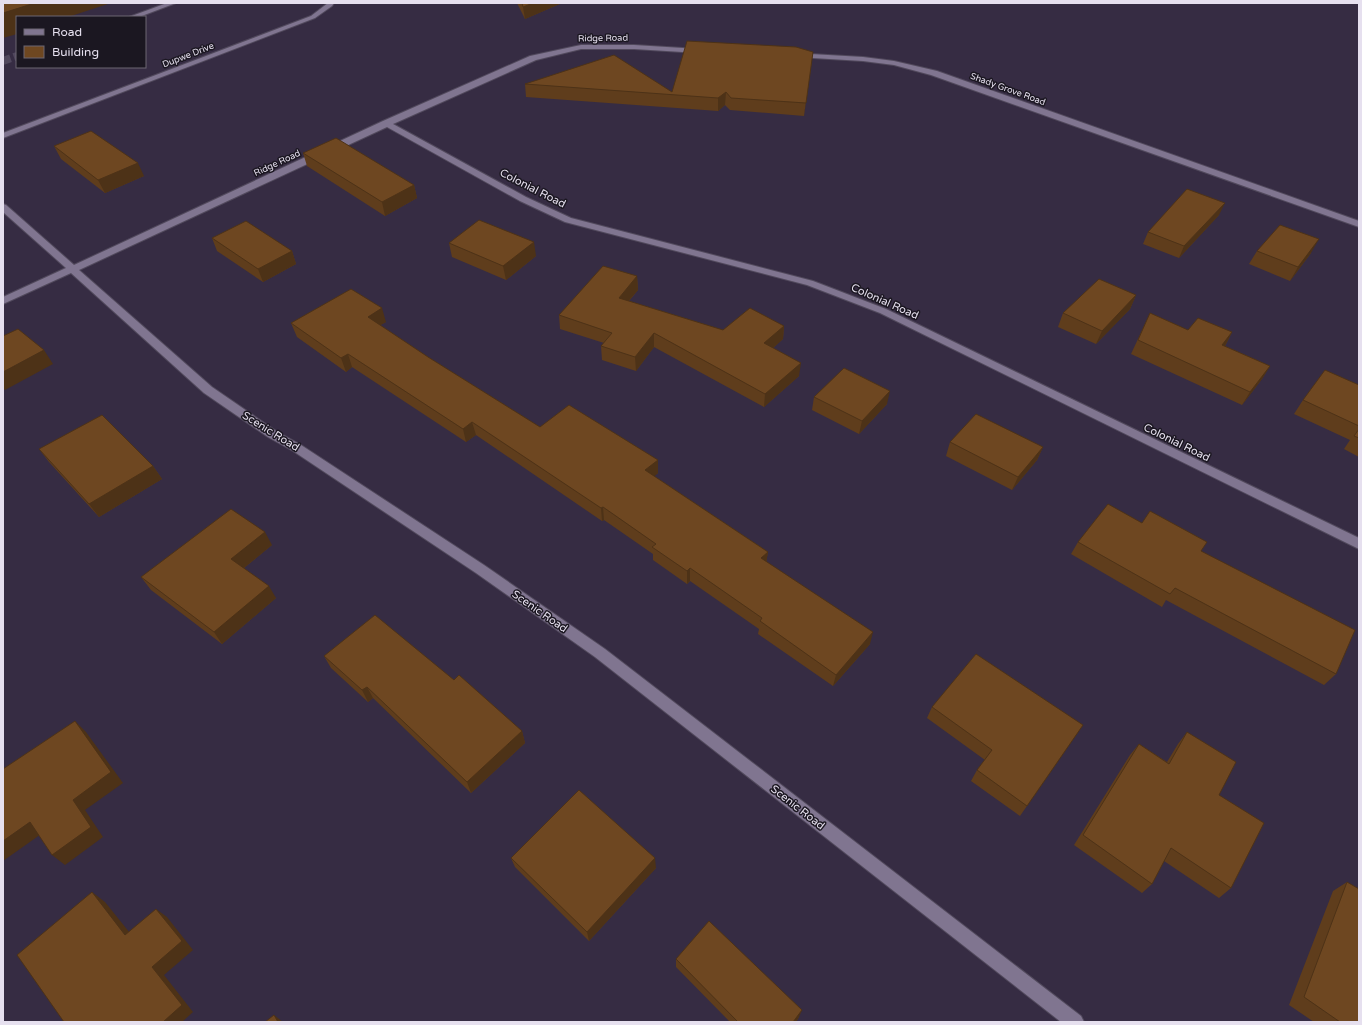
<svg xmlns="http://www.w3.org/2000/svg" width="1362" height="1025" font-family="'Varela Round',sans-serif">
  <rect width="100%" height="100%" fill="#362c43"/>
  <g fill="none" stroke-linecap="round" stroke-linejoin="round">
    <path stroke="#50475d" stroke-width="8" stroke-dasharray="8 3.5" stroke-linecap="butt" d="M3,61l14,-5"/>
    <defs>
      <path id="minor" d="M167,3h9l-37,14h-10z
        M328,3h6l-2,3 -17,12 -312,120v-5l308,-117z
        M581,45h53l65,4 4,2 -4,2 -65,-4h-53l-45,11 -143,64 133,73 45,21 242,63 73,28 473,229v11l-479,-236 -73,-28 -242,-63 -45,-21 -133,-74 -308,143 133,117 64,44 25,14 183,120 121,84 476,367 3,6h-23l-466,-365 -119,-84 -183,-122 -25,-14 -64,-44 -133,-120 -68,31v-7l63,-29 -63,-56v-8l3,1 68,60 309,-144 147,-65z
        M793,53l70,4 31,4 43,10 422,150v6l-428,-152 -37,-10 -31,-4 -67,-4 -4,-2z"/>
    </defs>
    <use href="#minor" stroke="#51495c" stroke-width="2"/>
    <use href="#minor" fill="#807590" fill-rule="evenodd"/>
  </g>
  <path fill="#5f3d1c" d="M517,3h45l-37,16z
    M811,65l-7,51 -74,-6 -5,-5 -7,6 -192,-14 -1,-13 147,8z
    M54,146l90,30 -39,17 -44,-34z
    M303,153l111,32 3,13 -32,18 -78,-50z
    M1219,215l-40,43 -36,-14 5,-12z
    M212,238l80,13 4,13 -33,18 -46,-31z
    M449,243l87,13 -30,24 -54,-23z
    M1257,251l54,2 -21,28 -41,-17z
    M637,276l1,14 -9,11 94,29 61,-4 -1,13 -10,9 26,28 -35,31 -110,-60 -18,24 -34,-11 -1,-14 3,-3 -44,-14 -1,-14z
    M1136,295l-6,14 -34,35 -38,-17 5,-14z
    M1150,313l38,17 44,2 -7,14 45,20 -8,13 -20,26 -111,-51z
    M386,322l-6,3 48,32 112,70 118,33v13l-4,3 114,76 -2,10 104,82 -37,42 -75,-52 1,-5 -69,-48 -3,3 -34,-24v-6l-49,-34 -2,1 -126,-86 -10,7 -114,-75 -6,5 -49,-35 -6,-14z
    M1359,385v72l-15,-8 6,-9 -56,-26 9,-14z
    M814,397l73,7 -28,30 -47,-24z
    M950,442l93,5 -6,13 -25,30 -66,-34z
    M39,449l114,17 9,13 -63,38 -50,-55z
    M1142,523l59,28 135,123 -12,11 -158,-85 -4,7 -91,-53 7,-12z
    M272,545l-28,23 32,30 -54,46 -71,-54 -10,-13z
    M324,656l130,24 68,51 3,12 -54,50 -98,-95 -5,4 -37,-34z
    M932,707l151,18 -63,91 -49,-35 6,-11 8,-10 -58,-42z
    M1187,732l32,63 12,93 -12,10 -55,-37 -12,23 -10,9 -68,-48 56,-90 9,-11 28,18 11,-18z
    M511,858l145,10 -67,73 -74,-74z
    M1347,882l12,140h-45l-25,-17 44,-114z
    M676,959l123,58 -3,5h-66l-54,-55z"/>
  <path fill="#4d3217" d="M35,3h76l-43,14h-51v17l-14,4v-25z
    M533,3h29l-37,16 -2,-12z
    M813,52l-2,13 -7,51 2,-13z
    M726,92l-1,13 -7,6v-13z
    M138,163l6,13 -39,17 -7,-13z
    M414,185l3,13 -32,18 -3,-14z
    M1225,203l-6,12 -40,43 5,-12z
    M1319,239l-8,14 -21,28 8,-14z
    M534,242l2,14 -30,24 -3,-14z
    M292,251l4,13 -33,18 -5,-13z
    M637,276l1,14 -18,21 -1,-13z
    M1136,295l-6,14 -34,35 6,-13z
    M382,308l4,14 -14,8 -4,-13z
    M784,326l-1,13 -20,18 1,-14z
    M1232,332l-7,14 -3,-1z
    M654,333v14l-18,24 -1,-14z
    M44,350l9,14 -48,26 -2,-2v-16z
    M348,354l4,13 -6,5 -5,-14z
    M801,363l-2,13 -35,31 1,-13z
    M1270,366l-8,13 -20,26 8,-13z
    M890,391l-3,13 -28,30 3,-13z
    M472,422l4,13 -10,7 -3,-13z
    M1043,447l-6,13 -25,30 6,-13z
    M658,460v13l-12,11 -1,-14z
    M153,466l9,13 -63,38 -10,-13z
    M603,507l1,13 -2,1 -1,-13z
    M265,532l7,13 -33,27 -8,-13z
    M768,552l-2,12 -5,-6z
    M690,568v13l-3,3v-13z
    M269,586l7,12 -54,46 -8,-12z
    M873,632l-3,12 -37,42 3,-11z
    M367,687l6,11 -5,4 -6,-12z
    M75,721l11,11 37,51 -38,27 18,27 -38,28 -13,-10 21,-55z
    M522,731l3,12 -54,50 -4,-11z
    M30,822l14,10 -41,29v-20z
    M655,858l1,10 -67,73 -2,-9z
    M92,892l13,10 33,41 -13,-8z
    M156,909l11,8 26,33 -29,25 29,37 -11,10h-19l-11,-55z
    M802,1010l-3,7 -3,5h-3z
    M274,1015l9,7h-5z"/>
  <path fill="#6e4721" stroke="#4d3217" d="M3,3h32l-32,10z
    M522,3h11l-10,4z
    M687,41l109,6 17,5 -7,51 -75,-5 -5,-6 -8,6 -193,-14 89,-29 58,37z
    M91,131l47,32 -40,17 -44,-34z
    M336,138l78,47 -32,17 -79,-49z
    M1187,189l38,14 -41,43 -36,-14z
    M479,220l55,22 -31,24 -54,-23z
    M246,221l46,30 -34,18 -46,-31z
    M1280,225l39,14 -21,28 -41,-16z
    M603,266l34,10 -18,22 104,32 27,-22 34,18 -20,17 37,20 -36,31 -111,-61 -19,24 -34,-11 11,-13 -53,-18z
    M1099,279l37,16 -34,36 -39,-18z
    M351,289l31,19 -14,9 60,40 112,70 29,-22 89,55 -13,10 123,82 -7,6 112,74 -37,43 -76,-54 2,-3 -72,-50 -3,3 -35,-24 4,-3 -53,-37 -2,1 -129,-86 -9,7 -115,-75 -7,4 -50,-35z
    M1150,313l38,17 10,-12 34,14 -10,13 48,21 -20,26 -112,-52z
    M18,329l26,21 -41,22v-36z
    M844,368l46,23 -28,30 -48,-24z
    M1325,370l34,15v41l-56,-26z
    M976,414l67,33 -25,30 -68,-35z
    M102,415l51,51 -64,38 -50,-55z
    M1359,429v9l-5,-2z
    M1108,504l34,19 8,-12 57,31 -6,9 154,79 -19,44 -161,-86 -5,6 -92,-52z
    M231,509l34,23 -34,27 38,27 -55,46 -73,-55z
    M375,615l79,65 5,-5 63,56 -55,51 -100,-95 -5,3 -38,-34z
    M976,654l107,71 -56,81 -50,-36 15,-20 -60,-43z
    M75,721l36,51 -38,28 18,27 -39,28 -22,-33 -27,19v-72z
    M1187,732l49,30 -17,33 45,28 -33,65 -60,-40 -19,36 -69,-49 56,-91 30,20z
    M579,790l76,68 -68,74 -76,-74z
    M1347,882l12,7v133h-19l-36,-25z
    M92,892l33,43 31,-26 26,32 -30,26 30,38 -19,17h-99l-47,-67z
    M709,921l93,89 -9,12h-55l-62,-63z
    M274,1015l4,7h-13z"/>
  <g text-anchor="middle" stroke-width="3" stroke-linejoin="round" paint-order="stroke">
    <g font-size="9" fill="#e6e0ef" stroke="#1b1721">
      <text transform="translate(603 38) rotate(-1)" y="3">Ridge Road</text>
      <text transform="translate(188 55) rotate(-21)" y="3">Dupwe Drive</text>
      <text transform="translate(1008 89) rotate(20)" y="3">Shady Grove Road</text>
      <text transform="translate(277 163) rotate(-25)" y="3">Ridge Road</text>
    </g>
    <g font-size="11" fill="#e6e0ef" stroke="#1b1721">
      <text transform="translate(533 188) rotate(27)" y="4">Colonial Road</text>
      <text transform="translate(885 301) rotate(24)" y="4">Colonial Road</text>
      <text transform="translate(271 431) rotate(32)" y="4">Scenic Road</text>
      <text transform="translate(1177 442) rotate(26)" y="4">Colonial Road</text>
      <text transform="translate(540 611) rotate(35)" y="4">Scenic Road</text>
      <text transform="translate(798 807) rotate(38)" y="4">Scenic Road</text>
    </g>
  </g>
  <rect width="1362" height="1025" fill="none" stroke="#e6e0ef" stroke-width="8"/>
  <rect x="16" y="16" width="130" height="52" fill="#1b1721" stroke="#6c6773"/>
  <rect x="24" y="29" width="20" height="6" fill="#807590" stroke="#6c6773"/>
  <text x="52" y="36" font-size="12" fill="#e6e0ef">Road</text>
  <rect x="24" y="46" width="20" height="12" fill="#6e4721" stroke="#6c6773"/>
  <text x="52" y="56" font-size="12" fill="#e6e0ef">Building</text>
</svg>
